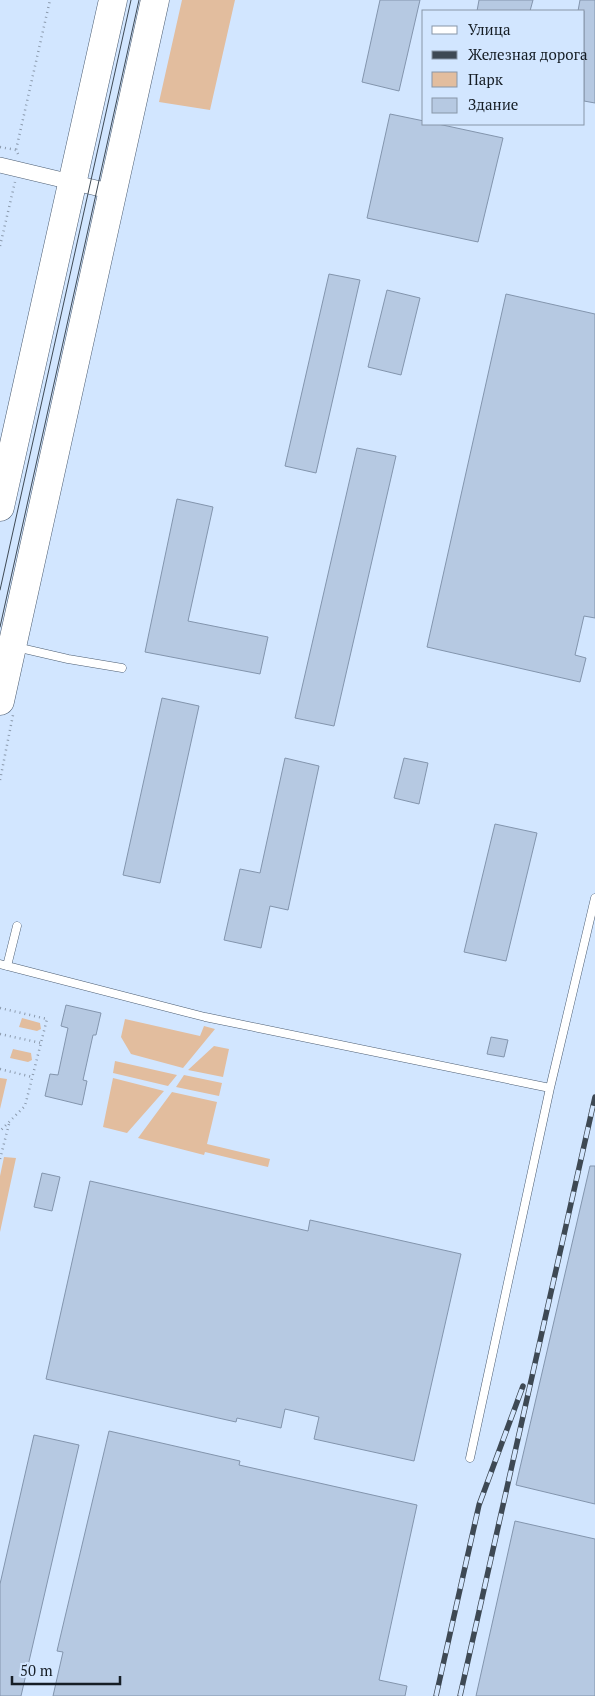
<svg xmlns="http://www.w3.org/2000/svg" width="595" height="1696" font-family="'PT Serif',serif">
  <rect width="100%" height="100%" fill="#d2e6ff"/>
  <path fill="#e2bd9e" d="M182,0h53l-25,110 -51,-8z
    M22,1018l18,5 1,6 -4,2 -18,-4z
    M125,1019l75,17 4,-10 11,3 -32,39 -52,-14 -10,-17z
    M214,1046l15,3 -6,28 -35,-7z
    M13,1049l18,4 1,7 -4,2 -18,-4z
    M115,1061l62,14 -9,11 -55,-13z
    M184,1075l38,8 -3,13 -43,-9z
    M0,1078l7,1 -7,30z
    M113,1078l51,13 -37,42 -24,-6z
    M172,1092l45,10 -10,42 63,15 -2,8 -63,-15 -1,3 -66,-17z
    M4,1157l12,1 -16,74v-56z"/>
  <path fill="#b6c9e2" stroke="#8395ad" d="M380,0h40l-21,91 -37,-9z
    M479,0h54l-3,11h-53z
    M580,0h15v103l-11,-2v-90h-6z
    M390,114l34,7v3h14l65,14 -25,104 -111,-24z
    M329,274l31,6 -44,193 -31,-7z
    M387,290l33,8 -19,77 -33,-8z
    M506,294l89,20v304l-11,-2 -9,39 11,3 -6,24 -153,-35z
    M357,448l39,8 -62,270 -39,-8z
    M177,499l36,8 -25,114 80,16 -8,37 -115,-22z
    M162,698l37,8 -39,177 -37,-8z
    M285,758l34,8 -31,144 -18,-4 -9,42 -37,-8 16,-71 20,4z
    M404,758l24,5 -9,41 -25,-6z
    M495,824l42,9 -31,128 -42,-9z
    M66,1005l35,8 -5,22h-3l-10,45 4,1 -5,24 -37,-9 5,-22 8,1 10,-47 -7,-2z
    M491,1037l17,3 -4,17 -17,-3z
    M590,1166h5v338l-79,-19z
    M42,1173l18,4 -8,34 -18,-4z
    M90,1181l218,50 2,-11 151,34 -47,207 -100,-22 5,-22 -34,-8 -4,19 -44,-10 -1,4 -190,-43z
    M109,1431l131,30 -1,4 178,40 -38,175 28,6 -2,10h-352l10,-44 -6,-1z
    M34,1435l45,10 -58,251h-21v-112z
    M515,1521l80,18v157h-119z"/>
  <g fill="none" stroke-linecap="round" stroke-linejoin="round">
    <defs>
      <path id="lane" d="M16,647l52,12 54,9
        M0,964l205,53 345,71
        M7,966l10,-40
        M470,1458l80,-370 45,-190"/>
      <path id="street" d="M0,165l113,27"/>
      <path id="highway" d="M0,507l113,-507
        M0,701l155,-701"/>
    </defs>
    <use href="#lane" stroke="#4c5d72" stroke-width="9"/>
    <use href="#street" stroke="#4c5d72" stroke-width="16"/>
    <use href="#highway" stroke="#4c5d72" stroke-width="29"/>
    <path stroke="#8b9aad" stroke-width="2.5" stroke-dasharray="1 4" stroke-linecap="butt" d="M0,147l16,3
      M18,154l-2,-4 34,-150
      M0,246l15,-64
      M0,780l13,-65
      M0,1008l47,11 -22,87 -25,25
      M0,1034l41,9
      M0,1069l32,8
      M0,1159l9,-35"/>
    <use href="#lane" stroke="#fff" stroke-width="8"/>
    <use href="#street" stroke="#fff" stroke-width="15"/>
    <use href="#highway" stroke="#fff" stroke-width="28"/>
    <path stroke="#3e4954" stroke-width="1" d="M0,590l131,-590
      M0,627l139,-627"/>
    <defs>
      <path id="rail" d="M436,1696l43,-191 44,-119
        M460,1696l135,-599"/>
    </defs>
    <use href="#rail" stroke="#3e4954" stroke-width="5.5"/>
    <use href="#rail" stroke="#d2e6ff" stroke-width="4" stroke-dasharray="11" stroke-linecap="butt"/>
  </g>
  <rect x="422" y="10" width="162" height="115" fill="#d2e6ff" stroke="#8796a8"/>
  <rect x="432" y="26" width="25" height="8" fill="#ffffff" stroke="#8796a8"/>
  <text x="468" y="35" font-size="15" fill="#161e26">Улица</text>
  <rect x="432" y="51" width="25" height="8" fill="#3e4954" stroke="#8796a8"/>
  <text x="468" y="60" font-size="15" fill="#161e26">Железная дорога</text>
  <rect x="432" y="72" width="25" height="15" fill="#e2bd9e" stroke="#8796a8"/>
  <text x="468" y="85" font-size="15" fill="#161e26">Парк</text>
  <rect x="432" y="98" width="25" height="15" fill="#b6c9e2" stroke="#8796a8"/>
  <text x="468" y="110" font-size="15" fill="#161e26">Здание</text>
  <path d="M12 1676v8h108v-8" fill="none" stroke="#161e26" stroke-width="2.5"/>
  <text x="20" y="1676" font-size="15" fill="#161e26" stroke="#d2e6ff" stroke-width="4" paint-order="stroke">50 m</text>
</svg>
